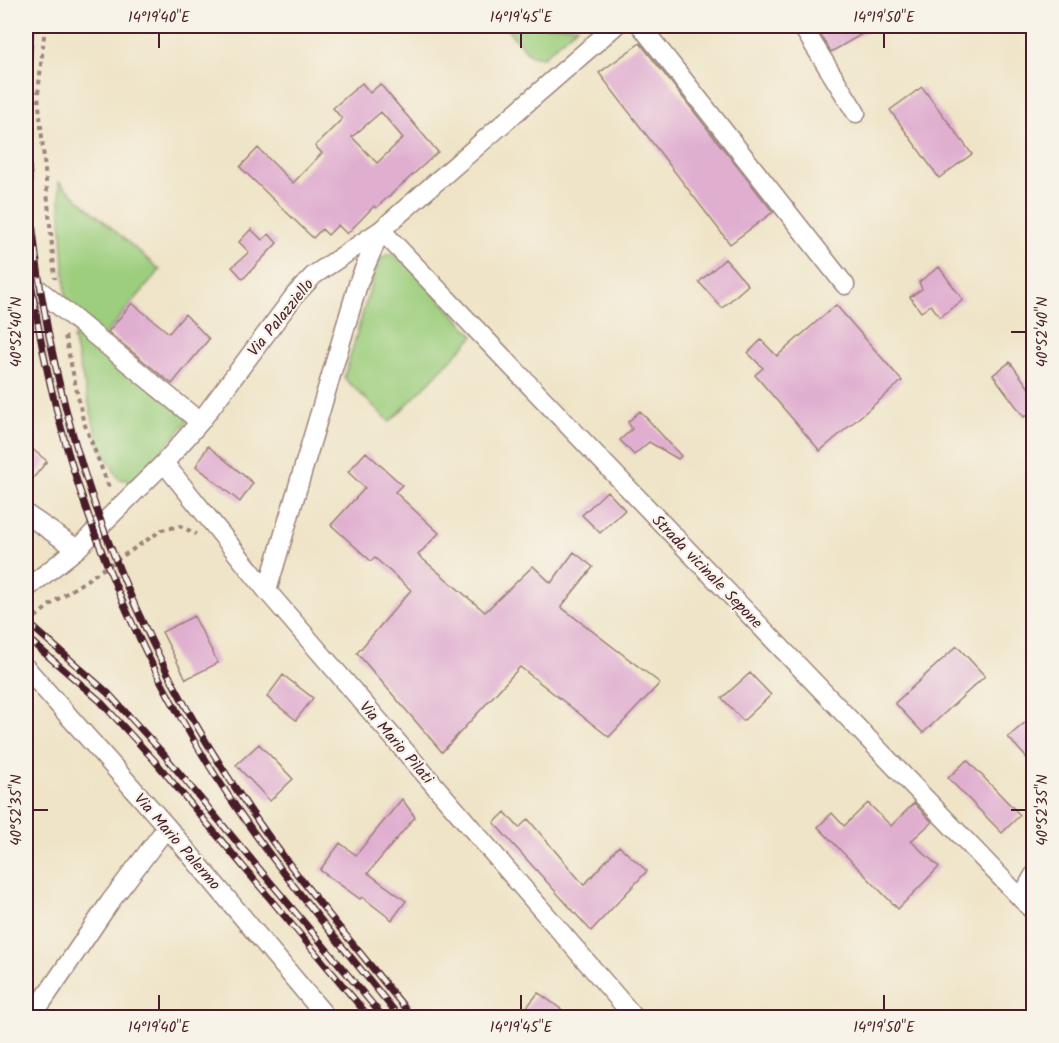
<svg xmlns="http://www.w3.org/2000/svg" width="1059" height="1043" font-family="Kalam,sans-serif">
  <rect width="100%" height="100%" fill="#f7f3e8"/>
  <filter id="ink" filterUnits="userSpaceOnUse"><feTurbulence type="fractalNoise" baseFrequency=".0167" numOctaves="2"/><feDisplacementMap in="SourceGraphic" scale="12" xChannelSelector="R" yChannelSelector="G"/><feConvolveMatrix kernelMatrix="1 2 1 2 8 2 1 2 1" color-interpolation-filters="sRGB"/></filter>
  <filter id="wash" filterUnits="userSpaceOnUse"><feTurbulence type="fractalNoise" baseFrequency=".008" numOctaves="4" result="noise"/><feDisplacementMap in="SourceGraphic" scale="24" xChannelSelector="R" yChannelSelector="G"/><feGaussianBlur stdDeviation="1.35" result="paint"/><feColorMatrix in="noise" values="0 0 0 0 0 0 0 0 0 0 0 0 0 0 0 0 0 1.4 0 .05"/><feComposite in="paint" operator="in"/></filter>
  <g filter="url(#wash)">
    <rect width="100%" height="100%" fill="#efe4c7"/>
    <path fill="#9cce7d" stroke="#737654" stroke-width="1.5" d="M504,26h74l-35,31 -13,-2z
      M59,182l101,88 -56,66 -38,-35z
      M388,254h10l76,82 -84,86 -46,-44 32,-110 6,-10z
      M79,333l111,85 -51,59 -8,4 -12,-2 -20,-34 -26,-107z"/>
    <g id="blocks">
      <path fill="#e0afd0" fill-rule="evenodd" d="M815,26h61l-45,26z
        M640,43l133,169 -43,32 -131,-171z
        M362,83l8,10 10,-9 58,68 -62,56 -2,-2 -27,28 -9,-9 -10,10 -6,-6 -9,9 -73,-71 18,-19 35,35 29,-30 -7,-7 27,-27 -9,-11zM381,112l22,26 -26,25 -25,-26z
        M922,87l50,67 -33,24 -49,-68z
        M251,229l11,11 7,-6 8,9 -34,36 -11,-12 17,-15 -10,-10z
        M725,259l23,26 -26,23 -23,-26z
        M939,267l24,33 -23,17 -9,-12 -10,7 -11,-15 12,-8 -3,-7z
        M132,303l37,30 16,-19 24,25 -37,45 -64,-52z
        M836,305l66,76 -82,70 -65,-76 8,-7 -15,-15 13,-13 16,16z
        M1010,362l24,33v16l-10,6 -31,-42z
        M640,411l41,45 -3,3 -29,-17 -15,13 -14,-15 12,-11 -4,-7z
        M26,444l21,17 -21,26z
        M208,446l45,37 -13,19 -44,-36z
        M366,452l36,33 -7,7 44,41 -21,22 67,57 48,-46 18,17 23,-31 19,15 -32,40 99,76 -51,54 -89,-70 -78,85 -85,-99 54,-63 -36,-32 -4,3 -40,-36 34,-37 -17,-16z
        M607,491l18,19 -25,23 -18,-18z
        M194,616l24,47 -32,16 -24,-47z
        M957,646l28,30 -62,57 -28,-30z
        M750,673l21,22 -28,26 -21,-23z
        M283,675l30,23 -17,22 -29,-23z
        M1034,715v51l-26,-29z
        M259,744l34,35 -23,22 -34,-36z
        M967,760l53,55 -18,18 -54,-55z
        M402,799l13,18 -47,56 38,28 -14,19 -30,-23 -2,2 -40,-29 20,-27 16,12z
        M868,803l23,23 23,-23 18,19 -21,19 28,26 -41,42 -80,-82 14,-14 12,13z
        M505,812l14,16 9,-9 56,66 35,-39 28,25 -56,60 -97,-108z
        M538,993l2,1 32,23h-53z"/>
    </g>
  </g>
  <g filter="url(#ink)">
    <use href="#blocks" fill-opacity="0" stroke="#9c8279" stroke-width="1.5"/>
    <g fill="none" stroke-linecap="round" stroke-linejoin="round">
      <defs>
        <path id="minor" d="M641,26l204,259
          M802,26l54,87
          M26,279l174,143
          M164,463l103,128 368,427
          M26,514l51,35
          M26,589l51,-40 87,-86 36,-41 95,-127 19,-20 67,-45 234,-204
          M267,591l92,-310 22,-51 653,682
          M26,668l141,159 160,191
          M1021,898l13,-23
          M31,1018l79,-116 57,-75"/>
      </defs>
      <use href="#minor" stroke="#9c8279" stroke-width="21"/>
      <path stroke="#9c8279" stroke-width="4" stroke-dasharray="4.5 4.5" stroke-linecap="butt" d="M45,26l-7,68 17,185
        M65,336l18,84 27,70
        M28,650l-2,-20 6,-10 23,-19 107,-71 18,-4 16,8"/>
      <use href="#minor" stroke="#fff" stroke-width="18"/>
      <defs>
        <path id="rail" d="M31,26c-23,267 59,544 207,766 52,79 116,152 175,226
          M26,240c21,200 93,391 204,558 51,77 112,147 170,220
          M26,621l83,73 51,56 224,268
          M26,637l73,63 55,60 216,258"/>
      </defs>
      <use href="#rail" stroke="#4a1f2b" stroke-width="7"/>
      <use href="#rail" stroke="#f7f3e8" stroke-width="4.5" stroke-dasharray="14" stroke-linecap="butt"/>
    </g>
  </g>
  <path fill="none" stroke="#4a1f2b" stroke-width="2" d="M159,33v15M521,33v15M884,33v15M33,332h15M1011,332h15M33,810h15M1011,810h15M159,995v15M521,995v15M884,995v15"/>
  <g text-anchor="middle" stroke-width="4.5" stroke-linejoin="round" paint-order="stroke">
    <g font-size="16" fill="#4a1f2b" stroke="#f7f3e8">
      <text transform="translate(280 317) rotate(-51)" y="6">Via Palazziello</text>
      <text transform="translate(708 571) rotate(46)" y="6">Strada vicinale Sepone</text>
      <text transform="translate(397 742) rotate(49)" y="6">Via Mario Pilati</text>
      <text transform="translate(178 841) rotate(49)" y="6">Via Mario Palermo</text>
    </g>
  </g>
  <rect width="1059" height="1043" fill="none" stroke="#f7f3e8" stroke-width="66"/>
  <rect x="33" y="33" width="993" height="977" fill="none" stroke="#4a1f2b" stroke-width="2"/>
  <g font-size="15" text-anchor="middle" fill="#4a1f2b">
    <text x="159" y="22">14°19'40"E</text>
    <text x="521" y="22">14°19'45"E</text>
    <text x="884" y="22">14°19'50"E</text>
    <text transform="translate(16 332) rotate(-90)" y="5">40°52'40"N</text>
    <text transform="translate(1042 332) rotate(-90)" y="5">40°52'40"N</text>
    <text transform="translate(16 810) rotate(-90)" y="5">40°52'35"N</text>
    <text transform="translate(1042 810) rotate(-90)" y="5">40°52'35"N</text>
    <text x="159" y="1032">14°19'40"E</text>
    <text x="521" y="1032">14°19'45"E</text>
    <text x="884" y="1032">14°19'50"E</text>
  </g>
</svg>
